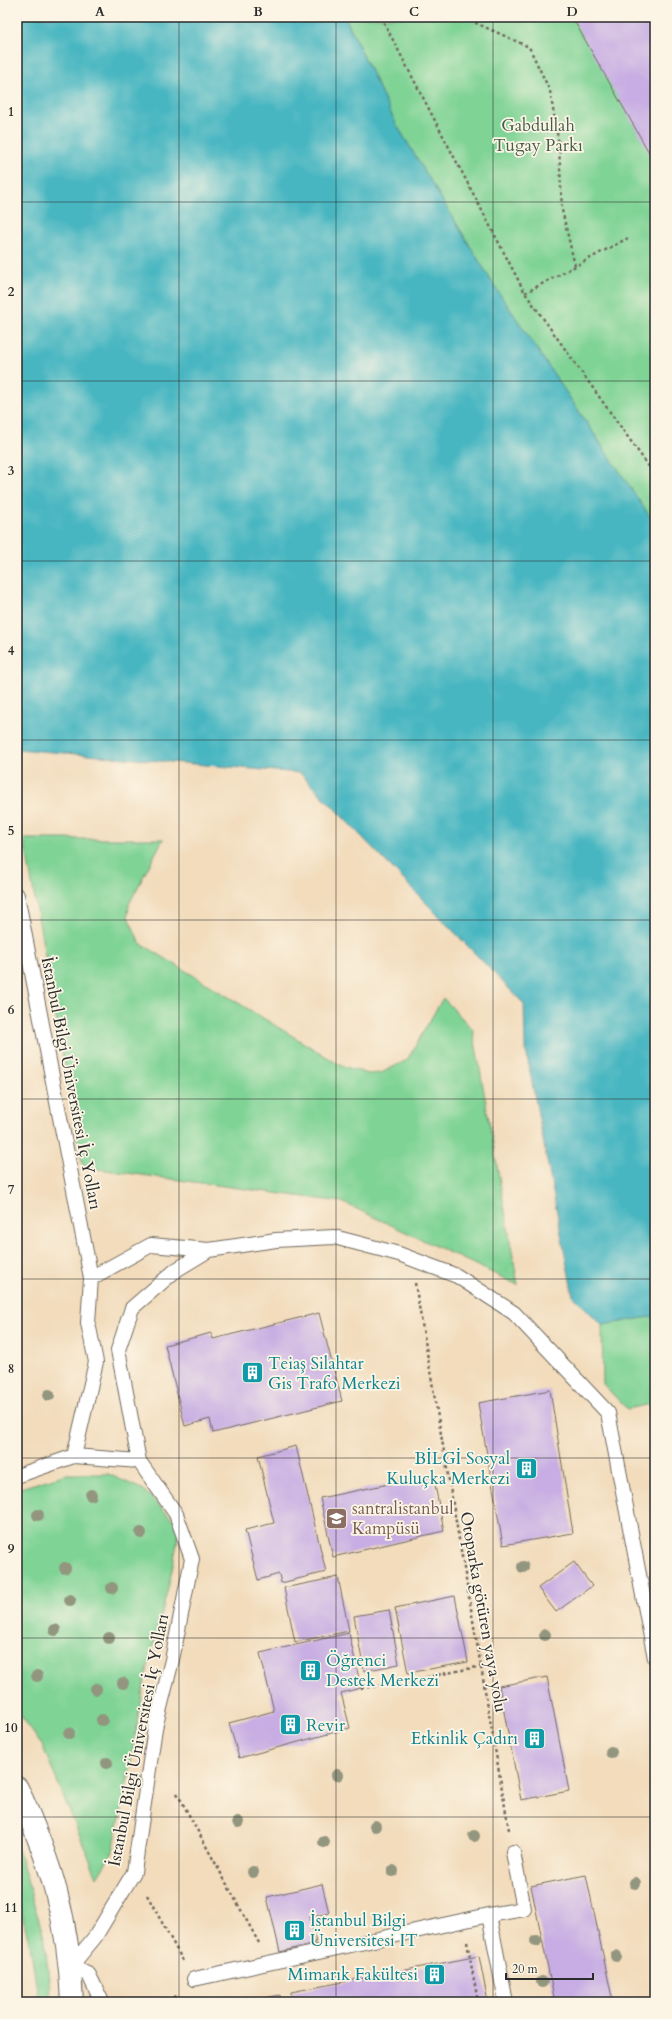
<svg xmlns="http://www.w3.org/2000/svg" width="672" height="2019" font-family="Cardo,serif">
  <rect width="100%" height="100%" fill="#fcf5e5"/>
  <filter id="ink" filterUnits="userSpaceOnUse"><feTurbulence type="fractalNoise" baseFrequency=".025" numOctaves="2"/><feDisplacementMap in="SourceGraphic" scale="8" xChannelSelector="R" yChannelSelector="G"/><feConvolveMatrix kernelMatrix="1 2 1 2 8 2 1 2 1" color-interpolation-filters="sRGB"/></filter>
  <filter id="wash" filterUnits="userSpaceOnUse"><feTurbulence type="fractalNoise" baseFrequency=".012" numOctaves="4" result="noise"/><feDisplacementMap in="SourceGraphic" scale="16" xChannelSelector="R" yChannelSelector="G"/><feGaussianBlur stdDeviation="0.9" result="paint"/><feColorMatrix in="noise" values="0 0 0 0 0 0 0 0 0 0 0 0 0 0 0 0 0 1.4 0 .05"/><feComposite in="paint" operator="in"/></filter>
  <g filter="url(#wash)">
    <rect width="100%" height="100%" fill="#f2dcbc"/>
    <path fill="#7fd395" stroke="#557f60" d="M345,17h310v507l-160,-237 -99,-163z
      M24,839h139l-34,65 -1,13 12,26 200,122 28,9 13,-1 26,-13 36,-62 30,32 45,255 -176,-83 -259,-35z
      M655,1316v87l-28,6 -24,-25 -1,-59z
      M67,1474h41l36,16 36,37 -10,53 -25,99 -16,94 -16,78 -16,26 -54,-130 -26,-37v-221z
      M17,1846l28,95 6,61h-12l-9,-57 -13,-48z"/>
    <path fill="#47b6c1" stroke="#397076" d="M17,17h328l51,107 99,163 160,237v792l-53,9 -29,-29 -48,-250 -1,-42 -224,-231 -283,-24z"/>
    <g id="blocks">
      <path fill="#c7ade3" d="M572,17h83v146z
        M319,1313l23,88 -129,32 -3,-14 -25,7 -20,-81 46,-12 2,6z
        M550,1390l23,143 -70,12 -25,-142z
        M296,1446l30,126 -45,11 -2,-9 -21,6 -13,-50 29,-7 -16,-67z
        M433,1475l11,56 -111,26 -13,-59z
        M574,1562l18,24 -36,26 -18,-24z
        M338,1577l11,54 -54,11 -11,-54z
        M455,1596l13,66 -60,11 -13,-65z
        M389,1610l10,54 -35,7 -10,-55z
        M349,1633l12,55 -20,5 9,35 -111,30 -10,-35 45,-12 -14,-58z
        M547,1677l22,114 -48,9 -22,-114z
        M586,1875l27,127h-58l-24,-116z
        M322,1884l7,29 -19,4 6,26 -36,9 -13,-55z
        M479,1956l9,46h-196l-1,-10z
        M280,1995l1,7h-31v-1z"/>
    </g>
  </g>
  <g filter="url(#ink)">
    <use href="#blocks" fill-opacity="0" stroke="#71695e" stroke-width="1"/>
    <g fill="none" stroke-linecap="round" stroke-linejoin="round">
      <defs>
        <path id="lane" d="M17,895l74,383 -3,45 8,39 -22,94
          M91,1278l60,-33 58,5 67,-10 58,-3 65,17 58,22 57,37 94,100 47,245
          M17,1476l57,-20 65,5
          M194,1979l295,-64
          M102,2002l-13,-27 -18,-9 24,-29 39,-65 21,-144 17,-68 20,-101 -16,-45 -37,-53 -21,-111 14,-42 44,-38 33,-20
          M506,2002l-17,-87 35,-6 -11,-57"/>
        <path id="primary" d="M17,1788c34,74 52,132 55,214"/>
      </defs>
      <use href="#lane" stroke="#71695e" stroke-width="16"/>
      <use href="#primary" stroke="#71695e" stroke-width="24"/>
      <path stroke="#71695e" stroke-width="2.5" stroke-dasharray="3 3" stroke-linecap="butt" d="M381,17l144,276 130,182
        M458,17l18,6 53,24 21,44 9,54 3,65 13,56
        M525,293l103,-55
        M415,1283l94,547
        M361,1688l32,-4 89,-18
        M177,1793l82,150
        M147,1895l36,66
        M467,1942l11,60
        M170,2002l8,-8"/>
      <use href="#lane" stroke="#fff" stroke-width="14"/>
      <use href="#primary" stroke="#fff" stroke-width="22"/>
    </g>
    <g fill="#92967e">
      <circle cx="49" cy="1395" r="6"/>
      <circle cx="91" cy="1495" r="6"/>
      <circle cx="38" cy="1515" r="6"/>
      <circle cx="141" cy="1533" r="6"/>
      <circle cx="523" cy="1567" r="6"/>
      <circle cx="65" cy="1568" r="6"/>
      <circle cx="112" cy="1588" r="6"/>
      <circle cx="70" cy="1600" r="6"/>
      <circle cx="55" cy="1630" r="6"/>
      <circle cx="545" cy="1635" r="6"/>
      <circle cx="109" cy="1638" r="6"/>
      <circle cx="37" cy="1676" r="6"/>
      <circle cx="123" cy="1683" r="6"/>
      <circle cx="96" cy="1689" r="6"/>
      <circle cx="102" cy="1720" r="6"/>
      <circle cx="69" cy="1733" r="6"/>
      <circle cx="611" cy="1752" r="6"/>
      <circle cx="107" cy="1763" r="6"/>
      <circle cx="337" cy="1775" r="6"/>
      <circle cx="136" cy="1783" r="6"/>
      <circle cx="238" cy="1822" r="6"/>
      <circle cx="375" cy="1826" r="6"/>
      <circle cx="474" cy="1836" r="6"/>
      <circle cx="324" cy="1842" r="6"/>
      <circle cx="393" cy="1871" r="6"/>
      <circle cx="253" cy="1872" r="6"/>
      <circle cx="635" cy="1883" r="6"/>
      <circle cx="536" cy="1941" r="6"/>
      <circle cx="616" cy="1956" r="6"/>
      <circle cx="542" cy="1982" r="6"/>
    </g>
  </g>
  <path fill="none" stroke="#2b2b2b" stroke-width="1" stroke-opacity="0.55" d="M179,17v1985M336,17v1985M493,17v1985M17,202h638M17,381h638M17,561h638M17,740h638M17,920h638M17,1099h638M17,1279h638M17,1458h638M17,1638h638M17,1817h638"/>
  <defs>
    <symbol id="building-square" viewBox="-11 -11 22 22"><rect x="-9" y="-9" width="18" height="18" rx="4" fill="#0f9aa8" stroke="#fcf5e5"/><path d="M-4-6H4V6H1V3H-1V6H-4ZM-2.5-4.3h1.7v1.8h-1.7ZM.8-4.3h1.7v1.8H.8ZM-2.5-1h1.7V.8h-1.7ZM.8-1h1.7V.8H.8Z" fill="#fff"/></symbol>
    <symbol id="university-square" viewBox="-11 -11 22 22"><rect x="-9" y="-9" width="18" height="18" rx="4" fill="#8d6e63" stroke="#fcf5e5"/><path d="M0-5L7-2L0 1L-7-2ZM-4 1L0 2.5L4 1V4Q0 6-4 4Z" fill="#fff"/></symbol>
  </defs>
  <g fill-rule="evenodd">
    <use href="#building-square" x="240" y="1360" width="25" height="25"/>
    <use href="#building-square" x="514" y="1456" width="25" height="25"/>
    <use href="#university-square" x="324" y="1506" width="25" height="25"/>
    <use href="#building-square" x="298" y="1658" width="25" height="25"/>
    <use href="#building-square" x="278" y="1712" width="25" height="25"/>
    <use href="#building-square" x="522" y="1726" width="25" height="25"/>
    <use href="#building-square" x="282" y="1918" width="25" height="25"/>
    <use href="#building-square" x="422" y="1962" width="25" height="25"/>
  </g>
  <g text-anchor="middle" stroke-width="3.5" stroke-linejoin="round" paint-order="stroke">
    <g font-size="17" fill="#445d4b" stroke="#fcf5e5">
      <text x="538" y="131">Gabdullah<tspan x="538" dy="20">Tugay Parkı</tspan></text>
    </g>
    <g font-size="17" fill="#2b2b2b" stroke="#fcf5e5">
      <text transform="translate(72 1083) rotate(79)" y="6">İstanbul Bilgi Üniversitesi İç Yolları</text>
      <text transform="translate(484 1612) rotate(80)" y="6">Otoparka götüren yaya yolu</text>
      <text transform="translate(138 1740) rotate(-79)" y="6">İstanbul Bilgi Üniversitesi İç Yolları</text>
    </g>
    <g font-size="17" fill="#0d838f" stroke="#fcf5e5" text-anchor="start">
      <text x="268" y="1369">Teiaş Silahtar<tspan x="268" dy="20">Gis Trafo Merkezi</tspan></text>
      <text x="510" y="1464" text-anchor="end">BİLGİ Sosyal<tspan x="510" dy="20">Kuluçka Merkezi</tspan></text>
      <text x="326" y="1666">Öğrenci<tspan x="326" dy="20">Destek Merkezi</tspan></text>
      <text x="306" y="1731">Revir</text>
      <text x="518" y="1744" text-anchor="end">Etkinlik Çadırı</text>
      <text x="310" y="1926">İstanbul Bilgi<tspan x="310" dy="20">Üniversitesi IT</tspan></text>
      <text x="418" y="1980" text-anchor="end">Mimarık Fakültesi</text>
    </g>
    <g font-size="17" fill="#785e54" stroke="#fcf5e5" text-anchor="start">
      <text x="352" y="1514">santralistanbul<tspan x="352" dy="20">Kampüsü</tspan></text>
    </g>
  </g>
  <rect width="672" height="2019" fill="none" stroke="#fcf5e5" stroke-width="44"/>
  <path d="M506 1973v6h87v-6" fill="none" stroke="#2b2b2b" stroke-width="2"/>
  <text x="512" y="1973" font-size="12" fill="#2b2b2b" stroke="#fcf5e5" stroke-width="3" paint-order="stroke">20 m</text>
  <rect x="22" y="22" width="628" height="1975" fill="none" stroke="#2b2b2b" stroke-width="1.5"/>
  <g font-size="13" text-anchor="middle" font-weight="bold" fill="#2b2b2b">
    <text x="100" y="16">A</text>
    <text x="258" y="16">B</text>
    <text x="414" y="16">C</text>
    <text x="572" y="16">D</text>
    <text x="11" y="116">1</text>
    <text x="11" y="296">2</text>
    <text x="11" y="475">3</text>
    <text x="11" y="655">4</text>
    <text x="11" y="835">5</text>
    <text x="11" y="1014">6</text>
    <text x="11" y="1194">7</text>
    <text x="11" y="1373">8</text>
    <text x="11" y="1553">9</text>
    <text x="11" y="1732">10</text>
    <text x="11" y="1912">11</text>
  </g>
</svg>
